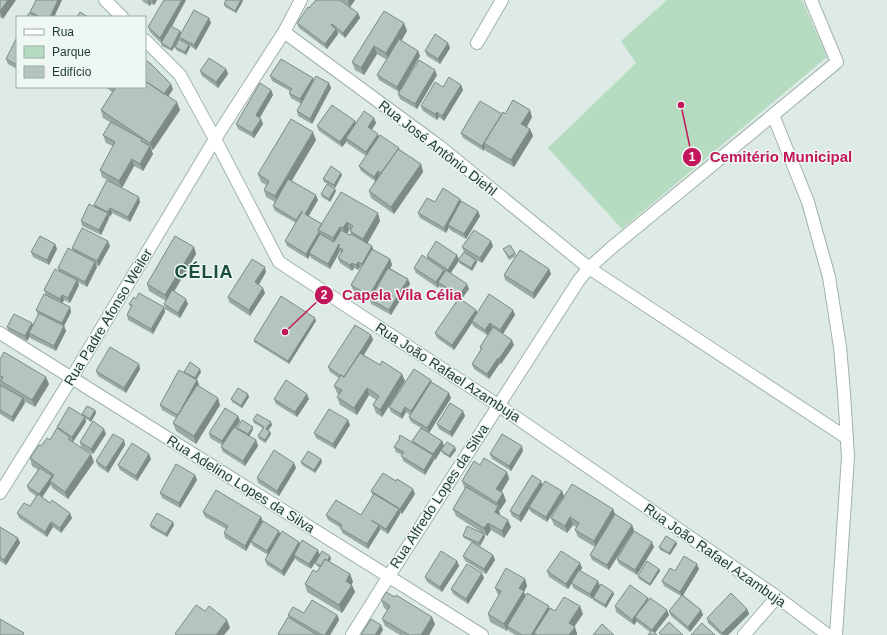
<svg xmlns="http://www.w3.org/2000/svg" width="887" height="635" font-family="Helvetica,sans-serif">
  <rect width="100%" height="100%" fill="#ddeae5"/>
  <path fill="#b5dcc1" d="M667,0h135l25,57 -205,172 -74,-81 88,-85 -15,-22z"/>
  <g fill="none" stroke-linecap="round" stroke-linejoin="round">
    <defs>
      <path id="minor" d="M105,0l17,17
        M284,32l155,114 150,122 258,170
        M145,40l35,35 35,64 64,123 219,143 279,192 51,38
        M477,43l25,-43
        M773,115l35,87 21,75 11,70 4,46 4,64 -12,178
        M0,333c160,102 322,200 482,302
        M0,493l71,-114 144,-240 69,-107 17,-32
        M352,635l37,-59 190,-296 10,-12 21,-19 163,-134 64,-53 -26,-62
        M744,635l33,-38"/>
    </defs>
    <use href="#minor" stroke="#a0b2ac" stroke-width="14"/>
    <use href="#minor" stroke="#fff" stroke-width="12"/>
  </g>
  <path fill="#9aa9a3" fill-rule="evenodd" d="M0,0l3,19 -3,-2z
    M62,0l-8,17h-27l4,-3 -1,-2z
    M142,0h15l-3,5 -3,-1 -1,2 -7,-4z
    M186,0l-14,27 8,4 1,2 28,-15 2,5 -15,27 -6,-4v1l-4,8 -10,-5 -1,-3 6,-7 -1,-3 -8,14 -10,-5 -1,-3 -11,-11 -2,-5z
    M226,0h16l1,1 -7,12 -11,-6 -1,-3z
    M316,0h39l-5,7 8,6 2,5 -15,20 -7,-6v2l-11,15 -28,-21 -2,-5z
    M404,23l3,8 -6,10 17,10 2,5 -21,36 -20,-12 -2,-5 10,-15 -10,-6 -13,21 -9,-5 -3,-8z
    M17,40v29l-9,-5 -2,-5z
    M448,43l2,5 -10,16 -13,-8 -2,-5z
    M226,69l2,5 -10,14 -16,-12 -2,-5z
    M437,75l-20,34 -17,-10 -2,-5z
    M270,76l44,4 15,3 2,5 -19,36 -14,-8 -1,-5 4,-7 -10,-6 -2,-5 1,-2 -18,-10z
    M461,85l2,5 -19,31 -5,-4 -2,3 -14,-9 -2,-5 22,-19z
    M105,87h40l28,2 -5,7 12,14 -27,40 -2,-1 2,5 -10,17 -9,-5 -12,22 -20,-11 -2,-7 13,-24 -7,-3 -3,-8 7,-13 -7,-4 -2,-8 11,-18z
    M271,90l2,5 -13,23 1,1 2,5 -9,14 -16,-9 -2,-5z
    M502,114h3l27,3 -5,10 3,2 3,7 -19,31 -28,-16 -1,-3 -1,3 -21,-13 -2,-5z
    M374,118l2,5 -4,7 7,7 20,11v1l22,15 2,8 -29,42 -23,-16 -2,-7 6,-10 -14,-10 -2,-5 7,-10 -19,-13v-2l-5,6 -23,-16 -2,-5 38,-5 1,2z
    M316,140l-25,41 27,19 -10,16 14,8 58,-3 -13,22 5,3 1,4 17,9 2,6 -2,3 18,11 2,5 -19,31 -20,-11 -1,-4 -17,-10 -2,-5 11,-18h-2l-2,3 -4,-2 -2,3 -12,-8 -2,-5 3,-5 -1,-2 -10,18 -19,-11 -1,-3 -2,4 -21,-13 -2,-5 11,-18 -21,-12 -2,-5 2,-4 -9,-5 -2,-7 2,-5 -5,-3 -3,-8zM349,230h1v1l1,3 -1,1 -3,-1z
    M342,175l-7,13 -11,-6 -1,-3z
    M336,191l-6,11 -8,-5 -1,-3z
    M460,199l1,3 19,14 -14,23 -16,-9 -1,-3 -3,6 -26,-15 -2,-5 17,-11z
    M140,202l-10,20 -18,-9 -2,4 -1,-1v2l-8,17 -19,-9 -1,-5 13,-15v-1z
    M55,244l2,5 -8,16 -16,-8 -2,-5z
    M110,246l-11,20 -3,-1 1,2 -10,20 -9,-5 1,3 -9,18 -6,-3 -2,3 8,4 1,5 -7,14 2,5 -10,20 -26,-13v-2l-3,5 -18,-9 -2,-5 25,-4 1,2 5,-10 -2,-5 10,-15 -2,-5 15,-19 -1,-3 15,-17 -1,-3z
    M493,246l-11,17 -6,-3 1,2 -5,9 -13,-8v-2l-8,12 18,16 -8,11 15,10 1,2 36,-2 2,5 -12,19 11,11 -13,19 -1,-1 -11,16 -15,-10 -2,-5 9,-14 -1,-3 12,-19 -5,7 -14,-9 -1,-3 -18,27 -17,-12 -2,-5 23,-33 -18,-13 -1,-1 -1,2 -22,-15 -2,-5 14,-9 -1,-3 30,-1 2,4 5,-7 -2,-5z
    M194,247l2,7 -22,37 14,13 -8,14 -15,-9 -1,-5 2,-3 -17,-10 -2,-7z
    M503,249l12,4 1,3 33,13 2,5 -17,25 -29,-19 -1,-5 12,-19 -7,4z
    M266,272l-7,13 6,8 -15,23 -21,-14 -1,-5z
    M136,299l28,8 1,5 -12,22 -25,-14 -1,-5 4,-7 -2,-4z
    M316,321l-27,43 -35,-22v-2z
    M371,335l2,5 -9,15 41,26 -23,36 -6,-4 -3,-8 3,-5 -7,-5 -12,20 -17,-10 -3,-8 2,-2 -2,-2 -3,-7 5,-8 -9,-6 -2,-5z
    M0,359l49,25 -14,23 -11,-6 1,2 -12,19 -13,-8z
    M139,364l1,5 -14,24 -28,-17 -2,-5z
    M184,372h17l-4,7 2,6v1l21,19 -24,39 -20,-13 -3,-8 3,-5 -14,-8 -2,-5 25,-32z
    M433,383l18,15 -22,35 13,8 2,5 -9,14 -1,-1v1l-9,15 -22,-14 -1,-6 -6,-3 -2,-5 5,-8v-1l14,5 -1,-2 11,-12 -12,-7 -2,-5 1,-2 -4,-3 -4,7 -11,-7 -2,-5z
    M249,397l-7,11 -10,-6 -1,-3z
    M274,399h35l-12,18 -21,-13z
    M95,410l1,3 -5,9 -6,-4 1,4 -13,20 -2,-2 23,22 -26,37 -16,-11 -1,-4 -9,13 30,21 -11,15 -8,-6 -6,10 -28,-19 -2,-5 13,-7 6,-10 -7,-5 -2,-5 11,-16 -6,-4 -2,-8 11,-12 9,-6 7,-11v-2l25,-12z
    M463,411l2,5 -13,21 -13,-8 -2,-5z
    M238,416l2,5 -4,7 1,1v-1l16,1 -4,7 7,4 2,6 -13,20 -22,-14 -2,-5 1,-2 -12,-7 -1,-5z
    M253,420l19,5 -4,5 2,2 1,2 -6,9 -6,-4 -1,-3 5,-8 -9,-5z
    M348,420l2,5 -15,24 -19,-11 -2,-5z
    M106,434l-13,20 -12,-7 -1,-5z
    M124,440l1,5 -17,28 -10,-7 -2,-5z
    M441,450h15l-6,8 -8,-5z
    M523,451l-12,20 -19,-12 -2,-5z
    M151,459l-14,22 -17,-11 -2,-5z
    M301,462h21l-7,11 -13,-8z
    M294,463l2,5 -17,28 -21,-13 -1,-5z
    M480,465l27,7 2,7 -8,13 2,1 3,8 -6,9h-1l1,4v1l11,12 -7,11 -13,-8 -4,6 -31,-20 -3,-7 12,-20 -3,-8z
    M195,475l2,5 -17,28 -18,-10 -2,-5z
    M543,485l19,6 2,5 -17,26 -16,-10 -2,-4 -8,14 -9,-6 -2,-5z
    M371,491l44,3 -13,20 -2,-1v1l-12,20 -8,-5v1l-12,19 -26,-16 -1,-5 -13,-8 -2,-5h35l12,-19z
    M613,509l2,5 17,11 2,5 -25,40 -17,-10 -2,-5 5,-8 -17,-10 -3,-7 1,-3 -3,-2 -6,8 -13,-8 -3,-7z
    M203,512l58,5 2,5 17,12 20,10 2,-4 9,29 -15,-9 -1,-2 -11,18 -17,-11 -2,-5 3,-5 -15,-9 -2,-4 -5,9 -21,-13 -1,-5 2,-4 -21,-12z
    M150,525h24l-7,12 -16,-9z
    M0,527l18,11 2,5 -14,22 -6,-4z
    M484,534l1,3 -5,9 -4,-2 17,11 2,5 -9,14 -21,-13 -2,-5 9,-14 -8,-4 -1,-2z
    M676,542l1,2 -7,11 -10,-5 -1,-3z
    M654,547l-17,28 -18,-11 -2,-5z
    M330,556l1,3 -2,3 21,12 3,8 -2,2 4,8 -13,21 -35,-21 -2,-8 12,-12 3,-4 -4,-3 -1,-2z
    M457,561l2,5 -17,26 -15,-10 -2,-5z
    M580,563l2,5 -2,3 20,15 13,6 1,2 -8,14 -13,-8v-2l-1,1 -19,-11 -1,-5 -4,6 -19,-12 -2,-6z
    M659,569l1,2 -10,15 -11,-7 -1,-3z
    M699,569l-16,26 18,15 2,5 -13,17 -19,-16 -2,-5 12,-15 -17,-10 -2,-5 13,-10z
    M484,578l-16,26 -15,-10 -2,-5z
    M525,579l2,7 -3,6 1,4 25,13 5,2 28,3 -9,12 3,8v1h-62l-6,-4 -1,-2 -1,2 -17,-9 -2,-8 11,-18 -1,-1 -3,-7z
    M648,598l1,2 20,15 -14,18 -5,-1 -13,-10v-1l-3,4 -18,-13 -1,-6z
    M381,600l54,24 -6,11h-29l-15,-9 -3,-7 5,-9 -3,-2z
    M747,609l2,5 -21,21h-7l-13,-12 -1,-5z
    M304,613l33,2 2,5 -9,15h-52v-1l11,-16 -1,-3z"/>
  <path fill="#7d8a85" d="M8,0h8l-13,19 -3,-8z
    M58,0h4l-8,17h-4z
    M149,0h1l1,4 -1,2 -2,-5z
    M152,0h5l-3,5z
    M182,0h4l-24,43 -2,-5z
    M241,0h1l1,1 -7,12 -1,-2z
    M349,0h6l-5,7 -2,-5z
    M358,13l2,5 -15,20 -2,-5z
    M209,18l2,5 -15,27 -2,-5z
    M404,23l3,8 -18,30 -3,-8z
    M336,29l2,5 -11,15 -2,-5z
    M180,31l1,3 -9,17 -1,-2z
    M448,43l2,5 -10,16 -2,-5z
    M189,45l1,2 -4,8 -1,-3z
    M374,46l3,8 -13,21 -3,-7z
    M418,51l2,5 -21,36 -2,-5z
    M226,69l2,5 -10,14 -2,-6z
    M435,70l2,5 -20,34 -2,-5z
    M313,78l2,5 -13,22 -2,-6z
    M329,83l2,5 -19,36 -2,-5z
    M171,84l2,5 -7,11 -2,-5z
    M461,85l2,5 -19,31 -2,-5z
    M271,90l2,5 -15,25 -2,-5z
    M177,102l3,8 -27,40 -3,-7z
    M530,110l2,7 -8,14 -3,-7z
    M437,112l2,5 -2,3 -2,-6z
    M374,118l2,5 -6,9 -2,-5z
    M261,119l2,5 -9,14 -2,-5z
    M355,121l2,5 -11,12 1,3 -5,6 -2,-5z
    M530,129l3,7 -19,31 -3,-7z
    M313,132l3,8 -38,64 -3,-8z
    M378,134l2,5 -12,18 -2,-5z
    M484,143l1,5 -1,3 -2,-5z
    M150,146l3,8 -10,17 -3,-7z
    M132,159l2,7 -12,22 -3,-7z
    M421,164l2,8 -29,42 -3,-7z
    M378,171l2,5 -4,6 -2,-5z
    M341,173l1,2 -7,13 -1,-3z
    M335,189l1,2 -6,11 -1,-3z
    M316,195l2,5 -11,19 -2,-5z
    M139,197l1,5 -10,20 -2,-5z
    M460,199l2,5 -14,21 1,2 -3,6 -2,-5z
    M110,208l2,5 -2,4 -2,-5z
    M478,211l2,5 -14,23 -2,-5z
    M108,213l1,5 -8,17 -2,-5z
    M378,213l2,8 -14,25 -3,-7z
    M347,222l2,8 -3,6 -3,-8z
    M340,227l2,7 -7,11 -2,-7z
    M319,232l2,5 -12,16 1,2 -2,4 -2,-5z
    M108,241l2,5 -11,20 -2,-5z
    M491,241l2,5 -11,17 -2,-5z
    M55,244l2,5 -8,16 -2,-5z
    M339,244l2,5 -3,-2 2,4 -10,18 -2,-5z
    M372,246l2,6 -10,17 -2,-5z
    M194,247l2,7 -28,48 -3,-7z
    M457,255l2,5 -10,15 -1,-5z
    M390,259l2,6 -21,35 -1,-1 -1,-3z
    M476,260l1,2 -5,9 -1,-3z
    M95,262l2,5 -10,20 -2,-5z
    M358,262l2,5 -2,3 -2,-5z
    M352,263l2,5 -2,3 -2,-6z
    M265,267l1,5 -9,15 -2,-5z
    M549,269l2,5 -17,25 -1,-6z
    M444,270l2,5 -8,7 1,4 -1,2 -2,-6z
    M408,279l2,5 -19,31 -2,-5z
    M77,280l2,5 -9,18 -2,-5z
    M467,284l2,5 -9,12 -1,-5z
    M263,288l2,5 -15,23 -1,-6z
    M62,295l2,5 -2,4 -2,-5z
    M186,299l2,5 -8,14 -2,-5z
    M70,307l1,5 -7,14 2,5 -10,20 -2,-5 9,-19 -1,-4z
    M164,307l1,5 -12,22 -2,-5z
    M476,310l2,5 -6,6v2l-18,27 -2,-5z
    M513,310l2,5 -13,20 -2,-5z
    M315,318l1,3 -27,43 -1,-3z
    M32,323l2,5 -5,5 1,3 -3,5 -2,-5z
    M490,323l2,5 -5,7 -2,-5z
    M371,335l2,5 -27,43 -2,-5z
    M512,340l2,5 -13,19 -2,-5z
    M498,358l2,5 -11,16 -2,-5z
    M139,364l1,5 -14,24 -2,-5z
    M200,369l1,3 -6,9v-3z
    M402,374l3,7 -23,36 -2,-7z
    M46,377l3,7 -14,23 -3,-7z
    M197,380l2,5 -20,35 -1,-5z
    M431,380l2,5 -20,31 -2,-5z
    M367,388l2,7 -12,20 -3,-7z
    M449,393l2,5 -22,35 -2,-5z
    M248,394l1,3 -7,11 -1,-2z
    M307,394l2,5 -12,18 -2,-5z
    M23,398l2,5 -12,19 -1,-5z
    M218,398l2,7 -24,39 -2,-8z
    M405,407l1,5 -4,7 -1,-5z
    M95,410l1,3 -5,9 -1,-3z
    M463,411l2,5 -13,21 -2,-5z
    M238,416l2,5 -16,25 -2,-5z
    M85,417l1,5 -13,20 -1,-5z
    M348,420l2,5 -15,24 -2,-5z
    M271,422l1,3 -5,7 -1,-3z
    M253,427v2l-4,8 -1,-3z
    M104,429l2,5 -13,20 -2,-5z
    M270,432l1,2 -6,9v-3z
    M124,440l1,5 -17,28 -2,-5z
    M256,440l2,6 -13,20 -2,-5z
    M442,441l2,5 -9,14 -2,-6z
    M522,446l1,5 -12,20 -2,-5z
    M455,447l1,3 -6,8 -1,-2z
    M91,454l3,8 -26,37 -3,-7z
    M149,454l2,5 -14,22 -1,-5z
    M433,455l1,5 -9,15 -1,-5z
    M321,459l1,3 -7,11 -1,-3z
    M294,463l2,5 -17,28 -2,-5z
    M507,472l2,7 -10,17 -3,-7z
    M195,475l2,5 -17,28 -1,-5z
    M52,476l1,5h-3l1,3 -10,15 -2,-5z
    M541,481l2,5 -22,36 -2,-6z
    M413,489l2,5 -13,20 -2,-5z
    M562,491l2,5 -17,26 -1,-5z
    M503,493l3,8 -6,9 -3,-7z
    M498,506l2,8 -3,5 -2,-7z
    M399,509l1,5 -12,20 -2,-5z
    M613,509l3,8 -20,31 -2,-7z
    M70,513l2,5 -11,15 -1,-5z
    M261,517l2,5 -12,19v1l-5,9 -1,-5z
    M570,517l3,8 -6,8 -2,-7z
    M508,520l3,7 -7,11 -2,-7z
    M51,522l2,5 -6,10 -2,-5z
    M173,522l1,3 -7,12 -1,-3z
    M488,523l3,7 -4,6 -3,-8z
    M379,525l1,5 -12,19 -1,-5z
    M632,525l2,5 -25,40 -2,-5z
    M279,531l2,5 -12,20 -2,-5z
    M484,534l1,3 -5,9 -1,-3z
    M18,538l2,5 -14,22 -2,-5z
    M299,542l2,5 -7,8 1,3 -11,18 -2,-5z
    M652,542l2,5 -17,28 -2,-5z
    M676,542l1,2 -7,11 -1,-2z
    M318,550l2,5 -9,14 -2,-5z
    M493,555l2,5 -9,14 -2,-5z
    M330,556l1,3 -7,11 -1,-2z
    M457,561l2,5 -17,26 -2,-5z
    M580,563l2,5 -14,21 -2,-5z
    M697,564l2,5 -17,28 -2,-5z
    M659,569l1,2 -10,15v-2z
    M482,573l2,5 -16,26 -2,-5z
    M350,574l3,8 -4,7 -3,-8z
    M525,579l2,7 -3,6 2,6 -19,28 1,3 -1,2 -3,-7 15,-36z
    M598,581l2,5 -8,13 -2,-5z
    M352,585l3,7 -13,21 -3,-8z
    M613,592l1,2 -8,14 -1,-3z
    M648,598l2,5 -15,14 2,4 -3,4 -2,-5z
    M549,606l1,5 -16,22 1,2h-4z
    M580,606l3,8 -11,16 -3,-7z
    M747,609l2,5 -21,21h-5l-1,-2z
    M667,610l2,5 -16,20 -1,-5z
    M701,610l2,5 -13,17 -2,-5z
    M337,615l2,5 -9,15h-5z
    M432,617l3,7 -6,11h-8z
    M227,620l3,8 -6,7h-8z
    M381,625l2,5 -3,5h-5z
    M575,627l2,7v1h-8z"/>
  <path fill="#b3c5be" stroke="#7d8a85" d="M0,0h8l-8,11z
    M36,0h22l-8,17h-10l-10,-5z
    M164,0h18l-22,38 -12,-11z
    M226,0h15l-6,11 -11,-7z
    M316,0h24l18,13 -15,20 -11,-9 -1,1 5,4 -11,15 -28,-21 11,-16 1,1z
    M194,10l15,8 -15,27 -15,-8z
    M384,11l20,12 -18,30 -12,-7 -13,22 -9,-6z
    M80,12l8,5h-11z
    M29,13l9,4h-11z
    M171,26l9,5 -9,18 -10,-6z
    M435,34l13,9 -10,16 -13,-8z
    M16,39l1,1v25l-11,-6z
    M179,39l10,6 -4,7 -10,-5z
    M399,39l19,12 -21,36 -20,-12z
    M209,58l17,11 -10,13 -16,-11z
    M281,59l32,19 -13,21 -11,-6 3,-4 -22,-13z
    M145,60l5,3 21,21 -7,10 -19,-13z
    M419,60l16,10 -20,34 -17,-10z
    M316,76l13,7 -19,36 -13,-8z
    M449,77l12,8 -19,31 -5,-4 -2,2 -14,-8 14,-24 8,5z
    M145,81l32,21 -27,41 -49,-33 15,-23h29z
    M260,83l11,7 -15,25 5,4 -9,14 -16,-9z
    M110,87h6l-2,3z
    M513,100l17,10 -9,14 9,5 -19,31 -27,-17 19,-31 2,2z
    M480,101l22,13 -20,32 -21,-13z
    M332,105l23,16 -15,21 -23,-16z
    M364,111l10,7 -6,9 10,7 -12,18 -20,-14z
    M291,119l22,13 -38,64 -11,-6 5,-9 -11,-7z
    M111,122l31,17 -1,2 9,5 -10,18 -8,-5 -13,22 -19,-11 15,-28 -12,-7z
    M380,135l19,13 -18,25 -3,-2 -4,6 -15,-11z
    M398,149l23,15 -30,43 -22,-16z
    M331,166l10,7 -7,12 -11,-6z
    M288,179l28,16 -11,19 17,10 -4,6 1,2 -13,22 -21,-13 17,-29v-1l-6,9 -23,-14z
    M107,180l32,17 -11,20 -18,-9 -2,4 -14,-7z
    M327,184l8,5 -6,10 -8,-5z
    M443,188l17,11 -16,29 -26,-15 9,-15 8,4z
    M341,192l37,21 -15,26 -13,-8 3,-5 -6,-4 -4,6 -3,-1 -7,11 -15,-8z
    M461,201l17,10 -14,23 -16,-9z
    M89,204l19,9 -9,17 -18,-9z
    M82,228l26,13 -11,20 -25,-13z
    M341,230l9,5 1,-1 21,12 -10,18 -4,-2 -2,3 -4,-2 -2,2 -12,-7 5,-8 -5,-3 2,-2 -1,-1 -11,20 -19,-11 11,-19 14,8z
    M474,230l17,11 -11,17 -18,-11z
    M40,236l15,8 -8,16 -16,-8z
    M175,236l19,11 -29,48 -18,-11z
    M436,241l21,14 -9,15 -21,-14z
    M510,245l5,8 -6,4 -6,-8z
    M68,248l27,14 -10,20 -27,-14z
    M372,249l18,10 -21,37 -18,-11z
    M520,250l29,19 -16,24 -29,-18z
    M464,252l12,8 -5,8 -13,-8z
    M422,255l22,15 -8,12 -22,-14z
    M252,259l13,8 -10,15 8,6 -14,22 -21,-13z
    M388,268l20,11 -19,31 -19,-11z
    M55,269l22,11 -9,18 -6,-3 -2,4 -16,-9z
    M446,270l21,14 -8,12 -21,-14z
    M172,290l14,9 -8,14 -14,-9z
    M139,293l25,14 -13,22 -24,-14 5,-10 -3,-1 5,-7 2,2z
    M44,294l26,13 -8,16 -26,-13z
    M489,294l24,16 -13,20 -10,-7 -5,7 -13,-9z
    M281,296l34,22 -27,43 -34,-21z
    M459,298l17,12 -24,35 -17,-12z
    M39,313l25,13 -10,20 -25,-13z
    M14,314l18,9 -7,13 -18,-9z
    M355,325l16,10 -27,42 -3,-2v1l-13,-9z
    M493,327l19,13 -13,19 -1,-1 -11,16 -15,-10 10,-16 -2,-1z
    M110,347l29,17 -15,24 -28,-17z
    M4,352l42,25 -14,23 -31,-19 2,-4 -3,-1v-17z
    M360,353l20,12 2,-4 20,13 -22,36 -7,-5 6,-9 -12,-8 -13,20 -17,-11 5,-7 -8,-4 7,-11 3,2z
    M190,362l10,7 -5,9 -11,-6z
    M414,369l17,11 -20,31 -6,-4 -4,7 -12,-7z
    M179,370l18,10 -19,35 -18,-10z
    M286,380l21,14 -12,18 -21,-13z
    M431,382l18,11 -22,35 -18,-11z
    M0,385l23,13 -11,19 -12,-7z
    M197,385l21,13 -24,38 -21,-13z
    M238,388l10,6 -7,12 -10,-7z
    M450,403l13,8 -13,21 -13,-8z
    M87,406l8,4 -5,9 -8,-5z
    M69,407l16,10 -13,20 -15,-10z
    M225,408l13,8 -16,25 -13,-8z
    M329,409l19,11 -15,24 -19,-11z
    M257,414l14,8 -5,7 4,3 -5,8 -7,-4 6,-9 -11,-7z
    M242,420l11,7 -5,7 -11,-6z
    M93,421l11,8 -13,20 -11,-7z
    M234,427l22,13 -13,21 -22,-14z
    M57,428l13,9 -2,2 23,15 -26,38 -15,-11 4,-6 -24,-17 9,-13 2,1 6,-8 3,2z
    M421,428l21,13 -9,13 -21,-13z
    M113,434l11,6 -18,28 -10,-7z
    M502,434l20,12 -13,20 -19,-12z
    M400,435l33,20 -9,15 -23,-14 3,-4 -10,-5 6,-9h-1z
    M447,442l8,5 -6,9 -8,-6z
    M132,443l17,11 -13,22 -18,-11z
    M274,450l20,13 -17,28 -20,-13z
    M308,451l13,8 -7,11 -13,-8z
    M484,458l23,14 -11,17 7,4 -6,10 -35,-22 12,-20 6,4z
    M176,464l19,11 -16,28 -19,-10z
    M40,468l12,8 -13,18 -12,-8z
    M383,473l13,8 1,-2 16,10 -13,20 -29,-18z
    M532,475l9,6 -22,35 -9,-5z
    M545,481l17,10 -16,26 -17,-10z
    M572,484l41,25 -19,32 -19,-11 4,-7 -9,-6 -5,9 -14,-8z
    M466,487l32,19 -3,6 13,8 -6,11 -14,-8 -4,5 -31,-19z
    M216,490l45,27 -16,29 -21,-13 4,-7 -25,-14z
    M38,494l12,9 2,-3 18,13 -10,15 -9,-6 -6,10 -28,-19 7,-10 6,3z
    M374,494l25,15 -13,20 -15,-9 8,5 -12,19 -27,-16 2,-3 -16,-10 10,-15 25,15z
    M157,513l16,9 -7,12 -16,-9z
    M615,514l17,11 -25,40 -17,-10z
    M263,521l16,10 -12,20 -16,-10z
    M467,526l17,8 -5,9 -16,-7z
    M0,527l18,11 -14,22 -4,-3z
    M282,531l17,11 -17,29 -17,-11z
    M634,531l18,11 -17,28 -18,-11z
    M666,536l10,6 -7,11 -10,-6z
    M302,540l16,10 -9,14 -15,-9z
    M472,542l21,13 -9,14 -21,-13z
    M322,551l8,5 -3,5 -2,-2 -4,7 -6,-3z
    M441,551l16,10 -17,26 -15,-10z
    M561,551l19,12 -14,21 -19,-13z
    M684,556l13,8 -17,28 -18,-11 8,-13 5,3z
    M325,559l25,15 -4,7 6,4 -13,20 -34,-21 8,-14 4,2z
    M647,561l12,8 -9,15 -12,-8z
    M467,564l15,9 -16,26 -15,-10z
    M506,568l19,11 -6,9 5,3 -20,33 -16,-10 13,-23 -6,-3z
    M579,570l19,11 -8,13 -19,-11z
    M601,584l12,8 -8,13 -12,-7z
    M630,585l18,13 -16,22 -17,-14z
    M386,592l9,5 1,-2 36,22 -11,18h-12l-27,-16 8,-13 -9,-6z
    M527,593l22,13 -18,29h-9l-15,-9z
    M731,593l16,16 -25,24 -15,-15z
    M682,595l19,15 -13,17 -19,-16z
    M564,597l16,9 -11,17 6,4 -6,8h-32l-3,-2 16,-25 5,3z
    M650,598l17,12 -15,20 -17,-13z
    M312,600l25,15 -12,20h-3l-34,-20 5,-8 11,6z
    M196,605l9,6 4,-5 18,14 -11,15h-39l-2,-1z
    M288,617l29,18h-37l-2,-1z
    M0,619l24,14 -1,2h-23z
    M371,619l10,6 -6,10h-14z
    M669,622l14,13h-21l-3,-2z
    M702,623l13,12h-24z
    M602,624l12,11h-21z
    M652,630l5,5h-9z"/>
  <g text-anchor="middle" stroke-width="3" stroke-linejoin="round" paint-order="stroke">
    <g font-size="14" fill="#1f3a33" stroke="#eef7f2">
      <text transform="translate(438 148) rotate(38)" y="5">Rua José Antônio Diehl</text>
      <text transform="translate(108 317) rotate(-59)" y="5">Rua Padre Afonso Weiler</text>
      <text transform="translate(448 372) rotate(33)" y="5">Rua João Rafael Azambuja</text>
      <text transform="translate(241 484) rotate(32)" y="5">Rua Adelino Lopes da Silva</text>
      <text transform="translate(439 496) rotate(-57)" y="5">Rua Alfredo Lopes da Silva</text>
      <text transform="translate(715 555) rotate(35)" y="5">Rua João Rafael Azambuja</text>
    </g>
    <g font-size="18" font-weight="bold" letter-spacing="1" fill="#1a4c41" stroke="#eef7f2">
      <text x="204" y="278">CÉLIA</text>
    </g>
  </g>
  <path fill="none" stroke="#c2185b" stroke-width="1.5" d="M681 105L692 157M285 332L324 295"/>
  <g fill="#c2185b" stroke="#eef7f2" stroke-width="1.5">
    <circle cx="681" cy="105" r="4"/>
    <circle cx="285" cy="332" r="4"/>
    <circle cx="692" cy="157" r="10"/>
    <circle cx="324" cy="295" r="10"/>
  </g>
  <g font-size="12" text-anchor="middle" font-weight="bold" fill="#fff">
    <text x="692" y="161">1</text>
    <text x="324" y="299">2</text>
  </g>
  <g font-size="15" text-anchor="middle" font-weight="bold" fill="#c2185b" stroke="#eef7f2" stroke-width="3" stroke-linejoin="round" paint-order="stroke">
    <text x="781" y="162">Cemitério Municipal</text>
    <text x="402" y="300">Capela Vila Célia</text>
  </g>
  <rect x="16" y="16" width="130" height="72" fill="#eef7f2" stroke="#9baba6"/>
  <rect x="24" y="29" width="20" height="6" fill="#ffffff" stroke="#9baba6"/>
  <text x="52" y="36" font-size="12" fill="#1f3a33">Rua</text>
  <rect x="24" y="46" width="20" height="12" fill="#b5dcc1" stroke="#9baba6"/>
  <text x="52" y="56" font-size="12" fill="#1f3a33">Parque</text>
  <rect x="24" y="66" width="20" height="12" fill="#b3c5be" stroke="#9baba6"/>
  <text x="52" y="76" font-size="12" fill="#1f3a33">Edifício</text>
</svg>
